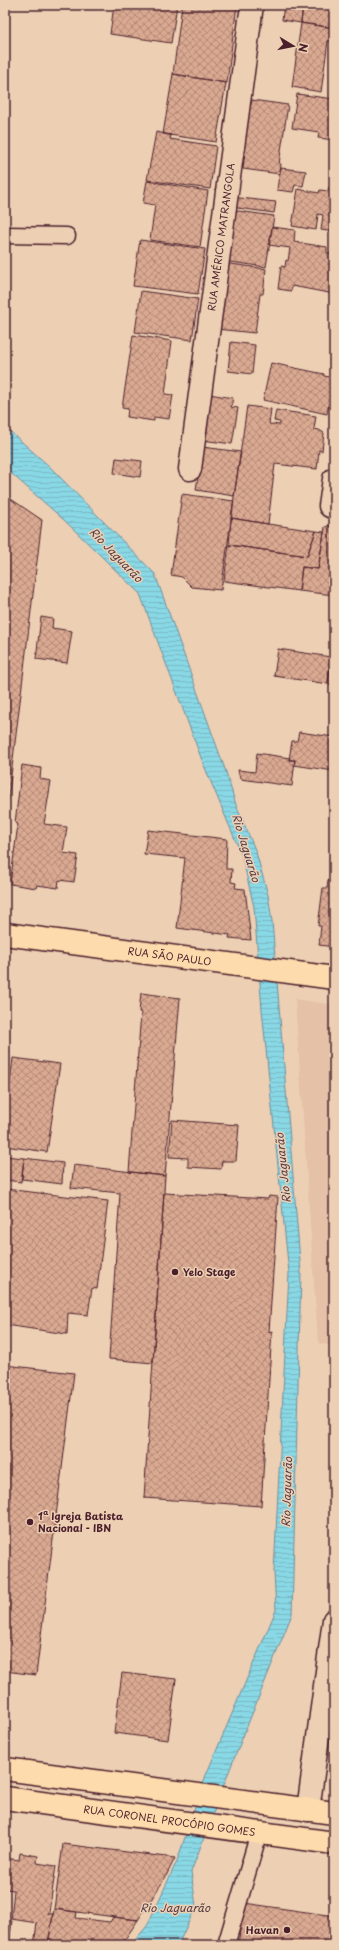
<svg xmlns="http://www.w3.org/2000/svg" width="339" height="1950" font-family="'Playpen Sans',sans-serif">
  <defs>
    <pattern id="water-rules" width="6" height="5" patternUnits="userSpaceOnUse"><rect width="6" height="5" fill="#89d8e6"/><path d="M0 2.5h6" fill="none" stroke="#78b9c5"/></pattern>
    <pattern id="building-cross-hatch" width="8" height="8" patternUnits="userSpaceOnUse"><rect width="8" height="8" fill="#daa991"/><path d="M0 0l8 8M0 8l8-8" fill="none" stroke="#b38977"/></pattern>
  </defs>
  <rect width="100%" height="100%" fill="#edd0b4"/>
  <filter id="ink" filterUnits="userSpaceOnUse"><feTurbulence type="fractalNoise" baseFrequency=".025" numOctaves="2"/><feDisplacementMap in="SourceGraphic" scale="8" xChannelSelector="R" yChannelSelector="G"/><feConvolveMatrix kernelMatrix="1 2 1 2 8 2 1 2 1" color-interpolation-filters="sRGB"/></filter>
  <g filter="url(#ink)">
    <path fill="#e4c1a7" d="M295,999l39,6v341l-16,-3z"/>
    <path fill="url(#water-rules)" stroke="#708e9b" d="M5,427l45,40 105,107 71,198 10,33 20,47 12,43 4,26 29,352 -9,341 -64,160 -37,98 5,34 -18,39h-47l16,-19 30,-65 29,-86 70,-165 -2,-38 15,-299 -27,-263 -8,-103 -12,-51 -39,-93 -63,-169 -76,-74 -59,-52z"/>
    <path fill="url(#building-cross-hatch)" stroke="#4a1f2b" d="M114,5h63l-6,38 -61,-9z
      M182,5h55l-10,78 -54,-9z
      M284,5h19l-2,18 -19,-3z
      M303,5h31v23l-33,-5z
      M301,23l33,5v13h-6l-7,51 -29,-5z
      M173,74l53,9 -10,59 -53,-8z
      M297,94l37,5v41l-16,-2 1,-6 -27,-4z
      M252,100l36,5 -9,59h2l-1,10 -37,-5 2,-18h-4l8,-46h2z
      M156,132l15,3 -1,4 46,7 -6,43 -63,-9z
      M280,168l26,3 -3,15 -8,-1 -2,7 -16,-2z
      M147,181l61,10 -8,56 -50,-7 5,-35 -12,-2z
      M329,187l5,1v44l-13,-2 2,-15 -5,-1 -2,16 -24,-4 6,-37 21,4 1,-3 8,1z
      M231,197l45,5 -2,11 -44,-6z
      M231,210l43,6 -8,51 -42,-6z
      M272,227l23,3 -1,12 33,5v6l7,1v40l-42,-8 -1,5 -13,-2 3,-23 4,1 1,-7 2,1 2,-13 -21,-3z
      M140,240l65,9 -7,45 -65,-8z
      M224,263l42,6 -3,25h-3l-5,39 -39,-4z
      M141,291l57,8 -6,41 -57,-8z
      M133,335l39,6 -7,53 8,1 -4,24 -15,-2v4l-27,-4 1,-8 -6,-1z
      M231,342l24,3 -3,29 -24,-3z
      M271,363l53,11v2l10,2 -7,36 -64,-14z
      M209,394l24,4 -2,9 7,1 -6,36 -30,-4z
      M247,406l24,3 -2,15 11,1v-3l-6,-1 2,-11 40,6 -2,13 5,1 5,3 -2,18 -3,-1 -2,19 -42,-5 -7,60 -37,-6z
      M202,447l39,5 -7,44 -38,-6z
      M116,458l26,3 -2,16 -26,-4z
      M182,494l52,7 -13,89 -29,-3 -10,-10 -11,-2z
      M5,495l37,25 -37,305z
      M231,518l37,6 48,7 -9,25 -78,-11z
      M334,524v71l-35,-4 3,-24 16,2 7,-42z
      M316,531l8,1 -6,37 -16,-2 -3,24 -75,-10 5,-36 78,11z
      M41,617l12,2 -1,9 20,3 -5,32 -31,-4z
      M278,649l53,8 -3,27 -54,-8z
      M331,657h3v28l-6,-1z
      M299,732l35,5v34l-40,-6 1,-5h-6l3,-19h5z
      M257,753l33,5 -1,2h6l-3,26 -52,-7 -2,-9 17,2z
      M22,765l19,3 -1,11 11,2 -7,43 23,3 -4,26 15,2 -4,27 -15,-2 -1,8 -21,-3 -1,3 -26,-4 8,-60 -3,-1z
      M148,830l79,9 -1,30h6l-1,13 5,1 -1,5 10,1 6,51 -22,-2 1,-3 -53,-7 8,-70 -41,-4z
      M328,880l6,1v66l-15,-2 2,-19h-3l5,-38h4z
      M141,993l39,5 -15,178 -36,-4 12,-160h-2z
      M13,1058l47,6 -13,88 -42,-6v-64h5z
      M172,1120l67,5 -3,36h-14l-1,8 -33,-2v-9l-19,-1z
      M5,1156l19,2 -3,24 -16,-2z
      M24,1158l39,5 -1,21 -40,-5z
      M74,1165l91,11 -12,187 -44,-4 11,-166 -49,-5z
      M5,1189l103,12 -11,88 -5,-1 -4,27 -20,-2 -1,21 -62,-9z
      M164,1193l104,6 1,-3 9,1 -9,135 3,-1 -11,175 -117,-8z
      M5,1365l69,8 -38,302 -31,-4z
      M122,1673l54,6 -8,61 -54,-7z
      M63,1844l112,14 -10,20 -27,42 -84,-11z
      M20,1853l18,3 -1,7 19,3 -7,46 -2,1 6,1 -5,31h-14l3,-22 -26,-4 3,-29 -9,-1v-31l14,2z
      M244,1903l90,13v29h-96z
      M54,1909l23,3 -1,6 34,4 3,-5 25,3 -17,25h-73z
      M5,1920l7,1 -3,23h-4z"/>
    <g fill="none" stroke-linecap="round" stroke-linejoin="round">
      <defs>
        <path id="service" d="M5,235l62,1
          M226,1945l33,-112"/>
        <g id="minor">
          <path id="s1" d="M190,469l62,-464"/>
          <path d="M334,479l-4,27 4,1"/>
          <path d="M308,1810l26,-190"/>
        </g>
        <g id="primary">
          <path id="s2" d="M5,934l329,44"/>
          <path d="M5,1769l329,44"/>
          <path id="s3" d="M5,1798l329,45"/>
        </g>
      </defs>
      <use href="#service" stroke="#4a1f2b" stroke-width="19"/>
      <use href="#minor" stroke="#4a1f2b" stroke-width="25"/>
      <use href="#primary" stroke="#4a1f2b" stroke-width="25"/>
      <use href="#service" stroke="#edd0b4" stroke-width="16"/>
      <use href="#minor" stroke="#edd0b4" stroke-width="22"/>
      <use href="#primary" stroke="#fedbac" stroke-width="22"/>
    </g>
  </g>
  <g fill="#4a1f2b" stroke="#edd0b4" stroke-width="1.5">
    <circle cx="175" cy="1272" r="4"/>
    <circle cx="30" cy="1522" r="4"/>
    <circle cx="287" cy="1930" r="4"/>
  </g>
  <g text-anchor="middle" stroke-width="3" stroke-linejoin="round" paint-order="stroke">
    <g font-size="10" fill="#4a1f2b" stroke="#edd0b4">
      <text dy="4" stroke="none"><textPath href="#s1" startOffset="234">RUA AMÉRICO MATRANGOLA</textPath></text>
      <text dy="4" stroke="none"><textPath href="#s2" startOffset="166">RUA SÃO PAULO</textPath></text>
      <text dy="4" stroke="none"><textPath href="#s3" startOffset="166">RUA CORONEL PROCÓPIO GOMES</textPath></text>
    </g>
    <g font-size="10" font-weight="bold" fill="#4a1f2b" stroke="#edd0b4" text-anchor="start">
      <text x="183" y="1276">Yelo Stage</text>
      <text x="38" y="1520">1ª Igreja Batista<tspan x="38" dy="12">Nacional - IBN</tspan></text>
      <text x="279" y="1934" text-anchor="end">Havan</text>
    </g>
    <g font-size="11" font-style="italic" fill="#533b47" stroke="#edd0b4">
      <text transform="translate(116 555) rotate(46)" y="4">Rio Jaguarão</text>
      <text transform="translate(246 848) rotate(73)" y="4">Rio Jaguarão</text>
      <text transform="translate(283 1168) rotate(-96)" y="4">Rio Jaguarão</text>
      <text transform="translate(287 1492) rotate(-88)" y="4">Rio Jaguarão</text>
      <text x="175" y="1912">Rio Jaguarão</text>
    </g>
  </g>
  <rect width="339" height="1950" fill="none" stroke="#edd0b4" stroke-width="20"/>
  <rect x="10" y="10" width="319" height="1930" fill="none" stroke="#4a1f2b" stroke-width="1.5" filter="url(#ink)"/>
  <g transform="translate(293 46) rotate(100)" stroke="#edd0b4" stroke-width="3" paint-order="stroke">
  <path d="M0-3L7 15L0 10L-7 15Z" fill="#4a1f2b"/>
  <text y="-6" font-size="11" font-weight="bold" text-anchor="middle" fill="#4a1f2b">N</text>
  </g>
</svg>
